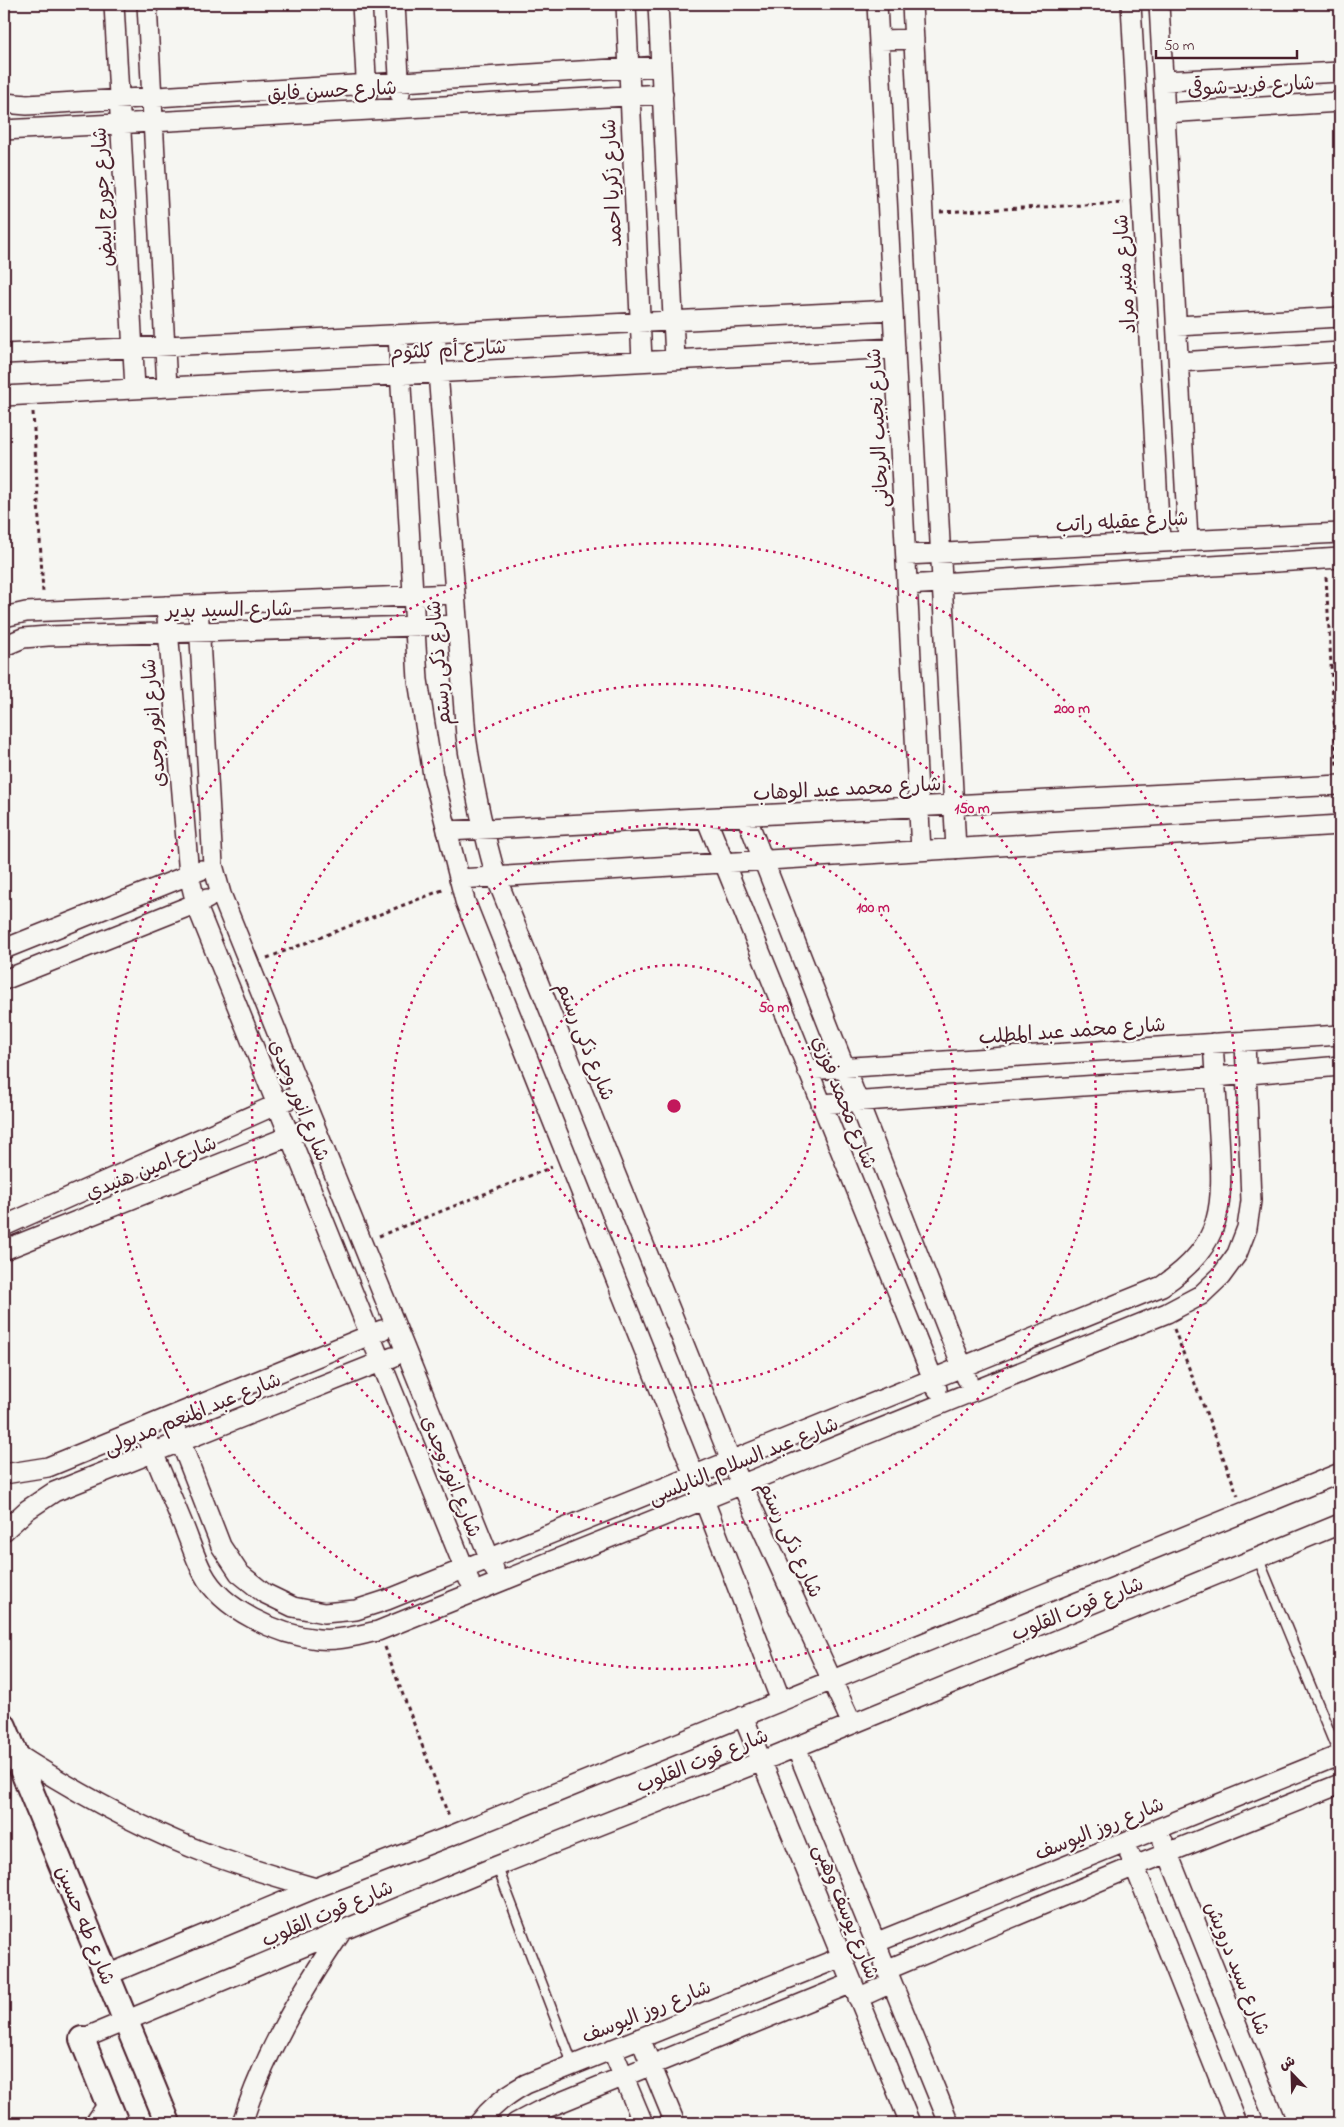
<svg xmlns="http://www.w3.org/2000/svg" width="1344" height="2127" font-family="'Indie Flower','Playpen Sans Arabic',sans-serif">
  <rect width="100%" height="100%" fill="#f6f6f2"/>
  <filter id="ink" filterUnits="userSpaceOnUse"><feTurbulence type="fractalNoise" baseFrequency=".02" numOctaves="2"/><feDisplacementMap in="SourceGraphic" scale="10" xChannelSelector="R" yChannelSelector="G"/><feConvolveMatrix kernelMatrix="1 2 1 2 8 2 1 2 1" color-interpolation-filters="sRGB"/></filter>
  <g filter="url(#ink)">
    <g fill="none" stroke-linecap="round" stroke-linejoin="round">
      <defs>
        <path id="service" d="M1258,1558l81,197
          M497,1866l76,199"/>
        <path id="minor" d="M114,4l21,384
          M147,4l20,383
          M362,4l5,91
          M395,4l5,90
          M626,4l16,357
          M658,4l17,355
          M877,4l44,847
          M912,4l44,845
          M1131,4l29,537
          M1159,4l29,536
          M879,40l35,-1
          M1164,81l176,-9
          M4,103l23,2 634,-39
          M1165,113l175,-11
          M4,130l659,-36
          M1177,326l163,-9
          M435,333l31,403c7,49 17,94 30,141l235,584 121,263
          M398,335l20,345 15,95 32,126 239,599 77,201
          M4,354l889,-44
          M1179,362l161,-10
          M4,396l891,-48
          M906,555l434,-22
          M907,585l433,-27
          M198,605l15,260 8,29 273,675
          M166,606l23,269 7,29 273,676
          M4,617l22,-5 428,-18
          M4,646l19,-8 25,-2 409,-11
          M746,816l221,563
          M706,818l231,571
          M447,831l893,-46
          M459,879l881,-54
          M4,949l197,-79
          M4,980l203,-81
          M807,1070l533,-35
          M821,1104l394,-27 125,-11
          M4,1226l285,-127
          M4,1250l298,-119
          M171,1417l50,129 18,27 25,20 29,14 31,6 32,-3 31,-10 775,-314c63,-43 61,-80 57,-151 -2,-30 -4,-61 -6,-92
          M143,1428c14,33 27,66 41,99 6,15 11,31 19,46 19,37 75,62 115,66 21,2 40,-4 60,-8l789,-318 34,-18 20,-19 16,-22 10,-26 4,-27 -6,-160
          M4,1474l44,-7 334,-137
          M4,1531l23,-21 27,-18 339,-135
          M743,1716l167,407
          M796,1747l153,376
          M15,1753c62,40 126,76 196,102 34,13 70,23 105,33
          M1163,1841l113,282
          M1130,1855l107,268
          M875,1943l465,-188
          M886,1970l249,-104 205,-82
          M107,1975l209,-87 139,-54 885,-361
          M858,1998l33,-15
          M640,2038l35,85
          M82,2039l415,-173 265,-105 578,-237
          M612,2049l31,74
          M95,2123l13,-19
          M242,2123c22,-69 59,-131 100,-192
          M479,2123c13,-17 27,-28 47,-39l316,-127
          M516,2123l23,-12 313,-128"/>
        <path id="tertiary" d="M4,1726l164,397
          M82,2039l34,84"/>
      </defs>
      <use href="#service" stroke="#4a1f2b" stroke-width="12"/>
      <use href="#minor" stroke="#4a1f2b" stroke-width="22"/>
      <use href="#tertiary" stroke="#4a1f2b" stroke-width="28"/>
      <path stroke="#4a1f2b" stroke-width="3" stroke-dasharray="4 4" stroke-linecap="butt" d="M940,212l184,-9
        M33,412l10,181
        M1326,577l11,191
        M1339,843l1,23
        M267,958l178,-69
        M379,1236l173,-69
        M1174,1329l64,167
        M385,1647l64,170"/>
      <use href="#service" stroke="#f6f6f2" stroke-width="9"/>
      <use href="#minor" stroke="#f6f6f2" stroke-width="19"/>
      <use href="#tertiary" stroke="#f6f6f2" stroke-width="24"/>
    </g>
  </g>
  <g fill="none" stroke="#c2185b" stroke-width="2.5" stroke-dasharray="2.5 5">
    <circle cx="674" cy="1106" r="141"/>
    <circle cx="674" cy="1106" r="282"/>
    <circle cx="674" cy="1106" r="422"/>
    <circle cx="674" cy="1106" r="563"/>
  </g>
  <g text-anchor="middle" stroke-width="4.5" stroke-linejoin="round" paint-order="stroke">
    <g font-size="20" fill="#4a1f2b" stroke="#f6f6f2">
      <text transform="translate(1251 85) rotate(-3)" y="7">شارع فريد شوقى</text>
      <text transform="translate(332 90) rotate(-3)" y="7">شارع حسن فايق</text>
      <text transform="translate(611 183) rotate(-93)" y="7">شارع زكريا احمد</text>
      <text transform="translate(102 197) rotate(-93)" y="7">شارع جورج ابيض</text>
      <text transform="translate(1124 274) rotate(-94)" y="7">شارع منير مراد</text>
      <text transform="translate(448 349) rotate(-3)" y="7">شارع أم كلثوم</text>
      <text transform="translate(877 428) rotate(-93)" y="7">شارع نجيب الريحانى</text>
      <text transform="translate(1122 521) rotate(-3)" y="7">شارع عقيله راتب</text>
      <text transform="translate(229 609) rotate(-1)" y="7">شارع السيد بدير</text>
      <text transform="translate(438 663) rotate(-95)" y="7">شارع ذكى رستم</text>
      <text transform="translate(153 723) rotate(-95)" y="7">شارع انور وجدى</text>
      <text transform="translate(847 788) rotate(-3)" y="7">شارع محمد عبد الوهاب</text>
      <text transform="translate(1072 1030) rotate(-4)" y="7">شارع محمد عبد المطلب</text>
      <text transform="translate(586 1041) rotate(68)" y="7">شارع ذكى رستم</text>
      <text transform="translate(300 1100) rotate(68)" y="7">شارع انور وجدى</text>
      <text transform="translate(845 1102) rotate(68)" y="7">شارع محمد فوزي</text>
      <text transform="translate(151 1167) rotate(-22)" y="7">شارع امين هنيدي</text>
      <text transform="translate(192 1413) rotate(-22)" y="7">شارع عبد المنعم مدبولى</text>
      <text transform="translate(743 1460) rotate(-22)" y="7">شارع عبد السلام النابلسى</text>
      <text transform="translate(452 1476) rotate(68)" y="7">شارع انور وجدى</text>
      <text transform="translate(791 1539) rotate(65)" y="7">شارع ذكى رستم</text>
      <text transform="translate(1077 1608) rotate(-22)" y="7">شارع قوت القلوب</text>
      <text transform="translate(702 1760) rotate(-22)" y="7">شارع قوت القلوب</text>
      <text transform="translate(1099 1828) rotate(-22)" y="7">شارع روز اليوسف</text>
      <text transform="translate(847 1911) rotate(68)" y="7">شارع يوسف وهبى</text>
      <text transform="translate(327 1913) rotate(-23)" y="7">شارع قوت القلوب</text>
      <text transform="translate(86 1925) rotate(68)" y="7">شارع طه حسين</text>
      <text transform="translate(1238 1968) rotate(68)" y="7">شارع سيد درويش</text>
      <text transform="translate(646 2011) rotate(-22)" y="7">شارع روز اليوسف</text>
    </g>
  </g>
  <circle cx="674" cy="1106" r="8" fill="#c2185b" stroke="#f6f6f2" stroke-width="2.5"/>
  <g font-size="15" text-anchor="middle" font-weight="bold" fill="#c2185b" stroke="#f6f6f2" stroke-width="4.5" stroke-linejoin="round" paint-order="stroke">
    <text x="1072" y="713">200 m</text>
    <text x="972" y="813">150 m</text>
    <text x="873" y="912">100 m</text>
    <text x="774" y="1012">50 m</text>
  </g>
  <rect width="1344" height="2127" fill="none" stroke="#f6f6f2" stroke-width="20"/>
  <rect x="10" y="10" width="1324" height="2107" fill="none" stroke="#4a1f2b" stroke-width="2" filter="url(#ink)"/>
  <g transform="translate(1292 2074) rotate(337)" stroke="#f6f6f2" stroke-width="4" paint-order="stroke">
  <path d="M0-4L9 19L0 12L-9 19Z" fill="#4a1f2b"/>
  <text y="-8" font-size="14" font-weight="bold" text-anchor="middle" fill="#4a1f2b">ش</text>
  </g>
  <path d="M1156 50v8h141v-8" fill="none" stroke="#4a1f2b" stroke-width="2.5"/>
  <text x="1164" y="50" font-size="15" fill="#4a1f2b" stroke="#f6f6f2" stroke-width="4" paint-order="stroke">50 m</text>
</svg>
